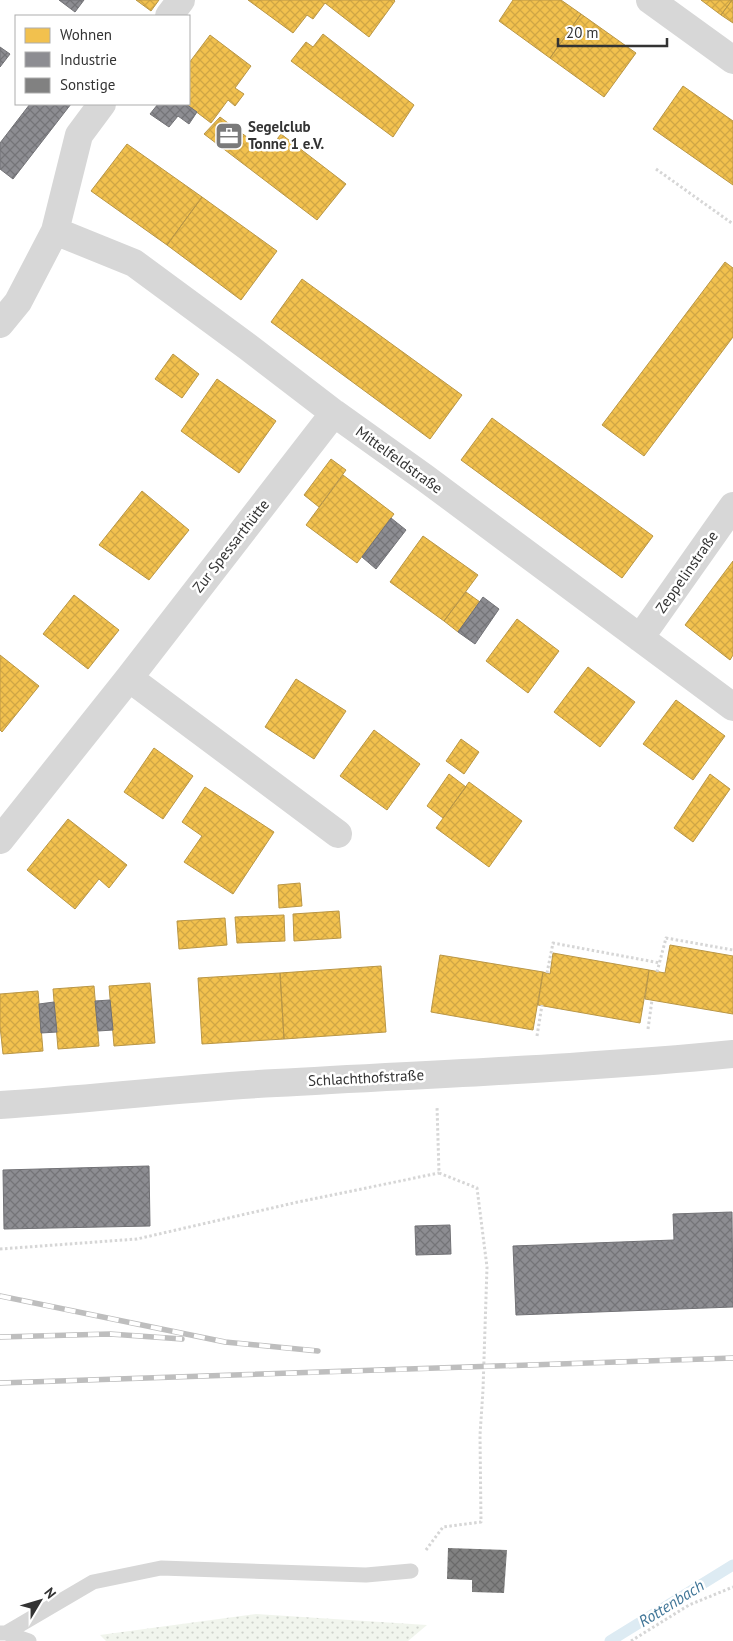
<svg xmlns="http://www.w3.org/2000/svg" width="733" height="1641" font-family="'PT Sans',sans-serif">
  <defs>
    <pattern id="grass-dots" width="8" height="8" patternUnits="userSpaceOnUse" patternTransform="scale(1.25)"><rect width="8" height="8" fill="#f1f5ed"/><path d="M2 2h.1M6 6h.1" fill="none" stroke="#cfd2cc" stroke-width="1.8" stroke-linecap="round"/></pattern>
    <pattern id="homes-cross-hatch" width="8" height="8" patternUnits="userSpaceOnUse" patternTransform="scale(1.25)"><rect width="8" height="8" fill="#f2c14e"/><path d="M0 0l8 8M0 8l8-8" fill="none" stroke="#d0a645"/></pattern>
    <pattern id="industry-cross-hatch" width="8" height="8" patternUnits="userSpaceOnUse" patternTransform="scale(1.25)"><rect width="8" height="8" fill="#8d8d92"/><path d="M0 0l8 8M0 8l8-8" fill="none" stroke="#747478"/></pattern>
    <pattern id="building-cross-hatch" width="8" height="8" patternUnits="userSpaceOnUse" patternTransform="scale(1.25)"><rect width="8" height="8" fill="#818181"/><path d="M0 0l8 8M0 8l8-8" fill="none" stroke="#6a6a6a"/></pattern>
  </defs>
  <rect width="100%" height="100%" fill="#fff"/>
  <path fill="url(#grass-dots)" d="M256,1614l171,11 -19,16h-302l-6,-6z"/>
  <path fill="url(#homes-cross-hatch)" stroke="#b99646" d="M136,0h23l-8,11z
    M248,0h146l1,1 -26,36 -44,-34 -12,16 -6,-4 -14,18z
    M513,0h48l20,14 -31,44 -51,-37z
    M701,0h31l-11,15z
    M732,0h1v23l-12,-8z
    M581,14l55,39 -32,44 -54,-39z
    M323,34l91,71 -21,32 -102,-76 15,-19 7,5z
    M210,35l41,31 -16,22 9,6 -9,12 -7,-6 -17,23 -25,-19h3v-41z
    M683,86l50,35v64l-80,-56z
    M220,117l47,35 14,-18 65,50 -29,36 -113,-86z
    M127,144l75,53 -35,48 -76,-54z
    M202,197l75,54 -36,49 -74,-55z
    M725,262l8,6v69l-89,119 -42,-31z
    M302,279l160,116 -32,44 -159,-117z
    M173,354l26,20 -17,24 -27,-19z
    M217,379l59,42 -37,52 -58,-42z
    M492,418l161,118 -31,42 -161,-118z
    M331,459l15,11 -27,37 -15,-12z
    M343,475l51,39 -37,49 -51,-38z
    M142,491l47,39 -40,50 -50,-35z
    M423,536l55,39 -34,46 -54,-39z
    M733,561v94l-3,5 -45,-35z
    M466,592l14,10 -22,30 -14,-11z
    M74,595l45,35 -31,39 -45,-35z
    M517,619l42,32 -31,42 -42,-32z
    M0,655l39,31 -37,46 -2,-2z
    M588,667l47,35 -35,45 -46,-35z
    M296,679l50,32 -32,48 -49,-32z
    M676,700l49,36 -32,44 -50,-36z
    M374,730l46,34 -33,46 -47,-34z
    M461,739l18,13 -15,22 -18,-13z
    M154,748l39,28 -30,43 -39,-27z
    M449,774l17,13 -23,31 -16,-12z
    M710,774l20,15 -37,53 -19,-14z
    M469,782l53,39 -33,46 -53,-39z
    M205,787l69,45 -41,62 -49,-32 18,-26 -20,-14z
    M68,819l59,46 -18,23 -10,-9 -24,30 -48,-39z
    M300,883l2,23 -23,2 -1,-23z
    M339,911l2,27 -47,3 -1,-27z
    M284,915l1,26 -48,2 -2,-26z
    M225,918l2,27 -48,4 -2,-28z
    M670,945l63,11v58l-88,-15 4,-29 16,3z
    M553,953l96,17 -9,53 -102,-18 5,-33 7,2z
    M440,955l103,17 -10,58 -102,-18z
    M381,966l5,66 -102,7 -4,-66z
    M280,973l4,66 -82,5 -4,-66z
    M150,983l5,60 -41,3 -5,-60z
    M94,986l5,60 -41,3 -5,-60z
    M38,991l5,60 -40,3 -3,-28v-32z"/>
  <path fill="url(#industry-cross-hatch)" stroke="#727276" d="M59,0h25l-9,12z
    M0,47l10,7 -10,13z
    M30,104h41l-58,75 -13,-10v-26z
    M158,104h28l11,8 -8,12 -11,-8 -9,11 -19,-13z
    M391,518l15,12 -30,39 -14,-12z
    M483,597l16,12 -24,35 -17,-12z
    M110,1000l3,30 -15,1 -3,-30z
    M54,1002l3,30 -16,1 -2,-29z
    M149,1166l1,60 -146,3 -1,-59z
    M732,1212l1,95 -217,8 -3,-69 161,-6 -1,-26z
    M450,1225l1,29 -35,1 -1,-29z"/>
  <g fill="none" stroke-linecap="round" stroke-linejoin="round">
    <path stroke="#ddebf3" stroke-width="11" d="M610,1641l123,-76"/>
  </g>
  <path fill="url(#building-cross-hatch)" d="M448,1548l59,2 -3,43 -32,-1v-12l-25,-1z"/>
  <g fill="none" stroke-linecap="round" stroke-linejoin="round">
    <path stroke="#d6d6d6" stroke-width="3" stroke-dasharray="2.5 2.5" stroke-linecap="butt" d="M656,169l77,55
      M657,972l9,-34 67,12
      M547,973l6,-30 107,20
      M648,1029l4,-29
      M537,1036l5,-31
      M0,1249l137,-10 161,-37 141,-29
      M426,1550l17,-23 38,-5 -1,-87 3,-45 4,-123 -10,-79 -38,-15 -2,-67
      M631,1641l58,-36 44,-18"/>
    <path stroke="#d7d7d7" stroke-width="15" d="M0,1633h6l23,8
      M6,1633l87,-51 68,-14 205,7 45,-4"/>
    <path stroke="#d7d7d7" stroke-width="28" d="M650,0l83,60
      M169,16l12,-16
      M55,231l79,32 114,84 86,66 91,65 308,229
      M0,324l18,-22 37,-71 24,-96 23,-31
      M640,638l93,-132
      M129,678l209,156
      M0,840l129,-162 205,-265
      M0,1105c92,-6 183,-17 276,-22 152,-9 305,-14 457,-29"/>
    <defs>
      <path id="rail" d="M0,1296l225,46 93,9
        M0,1337l110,-3 72,5
        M0,1383l733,-25"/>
    </defs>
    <use href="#rail" stroke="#bebebe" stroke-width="5.5"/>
    <use href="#rail" stroke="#fff" stroke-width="4" stroke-dasharray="11" stroke-linecap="butt"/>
  </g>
  <defs>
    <symbol id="office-square" viewBox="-11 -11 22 22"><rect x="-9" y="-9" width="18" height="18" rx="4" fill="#7a7a7a" stroke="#fff"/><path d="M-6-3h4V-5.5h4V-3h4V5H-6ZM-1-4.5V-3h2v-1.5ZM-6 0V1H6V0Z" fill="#fff"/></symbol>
  </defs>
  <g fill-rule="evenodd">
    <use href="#office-square" x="213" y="120" width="32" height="32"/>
  </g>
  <g text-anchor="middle" stroke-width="5" stroke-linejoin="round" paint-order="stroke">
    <g font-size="15" font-weight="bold" fill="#333" stroke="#fff" text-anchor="start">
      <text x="248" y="132">Segelclub<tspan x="248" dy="17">Tonne 1 e.V.</tspan></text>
    </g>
    <g font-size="15" fill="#333" stroke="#fff">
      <text transform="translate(399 460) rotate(36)" y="5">Mittelfeldstraße</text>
      <text transform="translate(231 546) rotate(-52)" y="5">Zur Spessarthütte</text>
      <text transform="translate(687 572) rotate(-55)" y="5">Zeppelinstraße</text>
      <text transform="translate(366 1078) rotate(-3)" y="5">Schlachthofstraße</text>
    </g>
    <g font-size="16" font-style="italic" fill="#3f7597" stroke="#fff">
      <text transform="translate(671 1603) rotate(-32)" y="6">Rottenbach</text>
    </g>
  </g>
  <rect x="15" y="15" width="175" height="90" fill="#ffffff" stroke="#adadad"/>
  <rect x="25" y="28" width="25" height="15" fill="#f2c14e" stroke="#adadad"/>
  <text x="60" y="40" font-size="15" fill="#333333">Wohnen</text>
  <rect x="25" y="52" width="25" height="15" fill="#8d8d92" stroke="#adadad"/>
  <text x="60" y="65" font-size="15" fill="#333333">Industrie</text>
  <rect x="25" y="78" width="25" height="15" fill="#818181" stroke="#adadad"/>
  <text x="60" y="90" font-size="15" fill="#333333">Sonstige</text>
  <g transform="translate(40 1601) rotate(52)" stroke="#ffffff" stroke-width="4" paint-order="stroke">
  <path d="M0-4L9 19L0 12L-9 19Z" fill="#333333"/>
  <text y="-8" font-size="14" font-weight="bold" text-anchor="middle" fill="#333333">N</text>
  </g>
  <path d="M558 38v8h109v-8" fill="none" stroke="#333333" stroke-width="2.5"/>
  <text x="566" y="38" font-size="15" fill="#333333" stroke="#ffffff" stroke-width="4" paint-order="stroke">20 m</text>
</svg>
